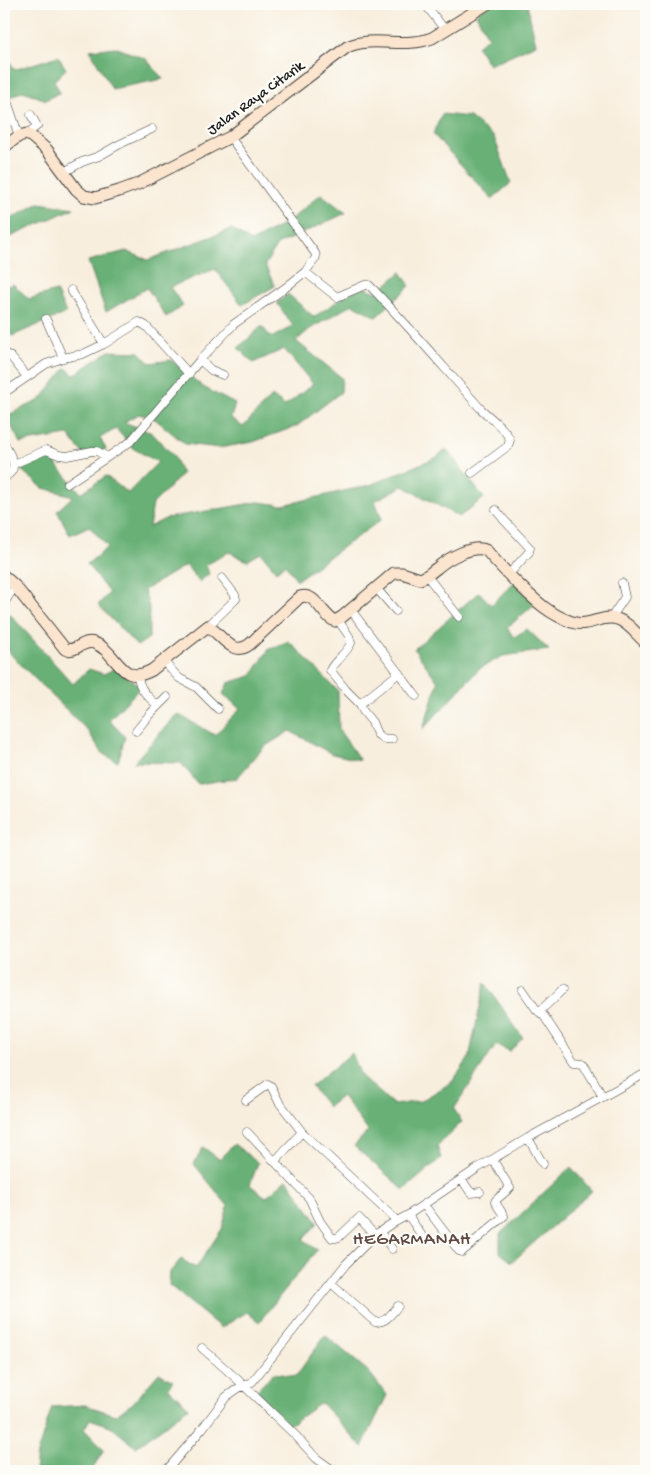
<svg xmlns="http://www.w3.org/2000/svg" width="650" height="1475" font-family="'Gochi Hand',sans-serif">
  <rect width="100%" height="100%" fill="#fdfcf7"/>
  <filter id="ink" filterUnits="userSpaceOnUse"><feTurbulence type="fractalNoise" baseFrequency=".02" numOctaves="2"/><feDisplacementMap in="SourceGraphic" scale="10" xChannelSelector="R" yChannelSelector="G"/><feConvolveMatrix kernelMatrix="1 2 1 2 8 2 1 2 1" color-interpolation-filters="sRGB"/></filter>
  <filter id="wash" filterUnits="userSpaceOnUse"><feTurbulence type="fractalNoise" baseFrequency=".0096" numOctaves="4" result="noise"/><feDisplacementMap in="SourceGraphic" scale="20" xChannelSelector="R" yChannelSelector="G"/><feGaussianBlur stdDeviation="1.12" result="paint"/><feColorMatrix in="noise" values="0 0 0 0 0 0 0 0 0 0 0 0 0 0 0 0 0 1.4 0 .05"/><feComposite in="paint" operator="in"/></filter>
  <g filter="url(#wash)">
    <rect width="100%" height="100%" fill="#f8eedd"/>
    <path fill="#68b076" stroke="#426649" d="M489,4h38l9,40 -47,21 -12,-19 11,-9 -12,-23z
      M115,47l31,12 17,20 -51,10 -22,-39z
      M4,48l10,22 44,-14 8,13 -12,12 6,11 -14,8 -23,-9 -19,9z
      M442,114l28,3 24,20 17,46 -19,16 -59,-65z
      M321,194l25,19 -69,32 -12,20 10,21 -33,19 -27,-36 -45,18 13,19 -17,11 -19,-29 -41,24 -18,-51 38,-10 22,9 84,-31 19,13 37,-20z
      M39,203l35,5 -70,32v-17z
      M401,272l9,14 -34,31 -23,-13 -43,25 -14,12 46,37 -1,14 -44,34 -44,16 -34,6 -34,-4 -30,-25 -16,-5 -15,8 28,11 21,22 9,19 -29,30 -4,23 18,-9 91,-16 25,3 87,-20 67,-28 9,-8 38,49 -25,19 -56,-31 -28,15 7,18 -85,61 -12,-16 -9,7 -15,-18 -14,8 -18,-9 -23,13 3,9 -10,8 -13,-17 -42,25 5,17v31l-12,8 -39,-41 11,-12 -22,-29 21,-17 -19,-21 -19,9 -13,-24 16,-15 -30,-8 -23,-19 28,-14 33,38 25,-17 22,17 30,-31 -24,-13 -18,-20 -16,9 6,11 -18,11 -20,-25 -48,8 -14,-27 34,-16 26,-32 8,7 35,-24 31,1 10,11 21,-3 32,27 32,17 -4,14 12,9 29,-31 13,10 28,-22 -29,-35 -31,14 -15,-15 24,-22 9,12 22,-12 -16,-23 11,-9 26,23 46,-31 17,6z
      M13,284l16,15 27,-8 10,22 -54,23 -8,-8v-41z
      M514,582l23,20 -30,26 7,9 13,-8 22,21 -46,6 -24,13 -56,60 15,-47 -24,-33 65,-57 12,13z
      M8,612l65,72 16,-15 15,5 11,-6 26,19 -32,33 16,17 -7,25 -15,-8 -16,-24 -73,-72 -10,-13v-31z
      M289,641l49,50 1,39 21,30 -28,-6 -42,-23 -26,16 -27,31 -39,6 -17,-21 -47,-1 43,-48 38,21 25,-26 -17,-15 5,-11 23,-7 18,-27z
      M485,983l38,55 -13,13 -14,-6 -42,64 8,13 -25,24 4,12 -37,32 -50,-44 14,-15 -26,-35 -14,11 -17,-21 41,-33 9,23 33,29 27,-4 31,-19 17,-24z
      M234,1144l24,19 -8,22 16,12 21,-18 31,44 -15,16 14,11 -58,72 -12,-10 -26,16 -52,-43 1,-13 11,-13 15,9 26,-39 6,-23 -34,-42 9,-17 16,12z
      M571,1167l21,24 -80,71 -12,-9v-19z
      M325,1335l43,36 19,24 -25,52 -41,-44 -32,22 -33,-33 17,-19 23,3z
      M159,1373l14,8 -5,7 21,19 -53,40 -26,-21 -20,-7 -6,10 20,21 -13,21h-56l2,-17 15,-47 33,-2 31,10 17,-12z"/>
  </g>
  <g filter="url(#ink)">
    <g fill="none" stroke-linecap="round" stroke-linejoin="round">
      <defs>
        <path id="street" d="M425,4l20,26
          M5,95l14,41
          M27,134l10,-8 -6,-11
          M64,172l18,-10 17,-6 21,-12 32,-15
          M305,272l32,25 28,-12h4c39,40 75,83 112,124 8,8 26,21 29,31l-2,6 -36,27
          M71,290l33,54
          M46,319l17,39
          M4,353l7,4 16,20
          M200,360l11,10 12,5
          M4,393l42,-29 17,-6 20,-4 21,-10 35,-22 7,4 43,48
          M4,443c7,14 17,25 0,35
          M14,464l32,-14 13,5 8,1 25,-5h5l10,6
          M67,484l63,-42 70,-82 34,-36 51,-36 20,-16 10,-13 1,-3 -1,-3 -85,-116
          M496,510l8,10 26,28 -1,4 -20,22
          M427,576l32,41
          M376,588l20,23
          M4,603l11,-17
          M351,610l65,86
          M611,618l14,-21 -3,-14
          M338,620l11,16 2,7c-5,11 -16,17 -21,27l16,20 14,14 3,7 9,11 5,12 7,5h8
          M208,626l28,-27 -1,-4 -13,-17
          M163,661l16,17 17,9 22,22
          M138,676c1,13 10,21 20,30
          M360,704l39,-31
          M136,731l14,-17 17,-17
          M523,990l13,19 8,7 30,46 9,1 20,34
          M539,1012l23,-22
          M246,1100l22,-16 3,2 8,16 23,30 95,89
          M247,1132l62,66 11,23 12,17h4l3,-1 20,-19 16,17
          M528,1138l15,26
          M275,1161l27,-29
          M462,1180l9,13 9,-1
          M424,1205l35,46 3,1 42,-36 -9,-14 1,-2 14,-12 -17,-28
          M408,1215l14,21
          M380,1232l12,17
          M331,1283l44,39c11,1 16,-8 23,-16
          M202,1348l35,31 60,58 19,21 18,13
          M166,1471l36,-42 24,-32 11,-8 15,-7 94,-118 29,-29 13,-9 20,-11 70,-47 50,-30 118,-65"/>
        <path id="secondary" d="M4,147l15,-11 8,-2 5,3 15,13 29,39 8,7 11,2 24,-7 19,-7 92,-47 117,-90c27,-12 56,2 85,-9l55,-34
          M4,576l11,10 50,63c11,4 18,-10 29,-6 24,8 26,45 58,27l56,-44c14,9 25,32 42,18l50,-47c16,-5 22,19 35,24l7,-4 52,-44h8l18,6c7,-2 11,-7 17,-11 10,-9 37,-25 50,-17 9,11 19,21 29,31 18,17 32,32 56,40 16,6 31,-8 45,-3 11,3 21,17 29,24"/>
      </defs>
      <use href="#street" stroke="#3d3c39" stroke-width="9"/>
      <use href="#secondary" stroke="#3d3c39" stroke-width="13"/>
      <use href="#street" stroke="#fff" stroke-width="8"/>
      <use href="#secondary" stroke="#fce5cf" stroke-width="11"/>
    </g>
  </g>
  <g text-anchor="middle" stroke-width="4.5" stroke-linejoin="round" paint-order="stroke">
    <g font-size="15" fill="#1c1c1c" stroke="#fdfcf7">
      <text transform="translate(255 97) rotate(-36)" y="5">Jalan Raya Citarik</text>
    </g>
    <g font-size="18" letter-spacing="1" fill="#5e4843" stroke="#fdfcf7">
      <text x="412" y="1244">HEGARMANAH</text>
    </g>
  </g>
  <rect width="650" height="1475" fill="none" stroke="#fdfcf7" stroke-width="20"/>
</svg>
